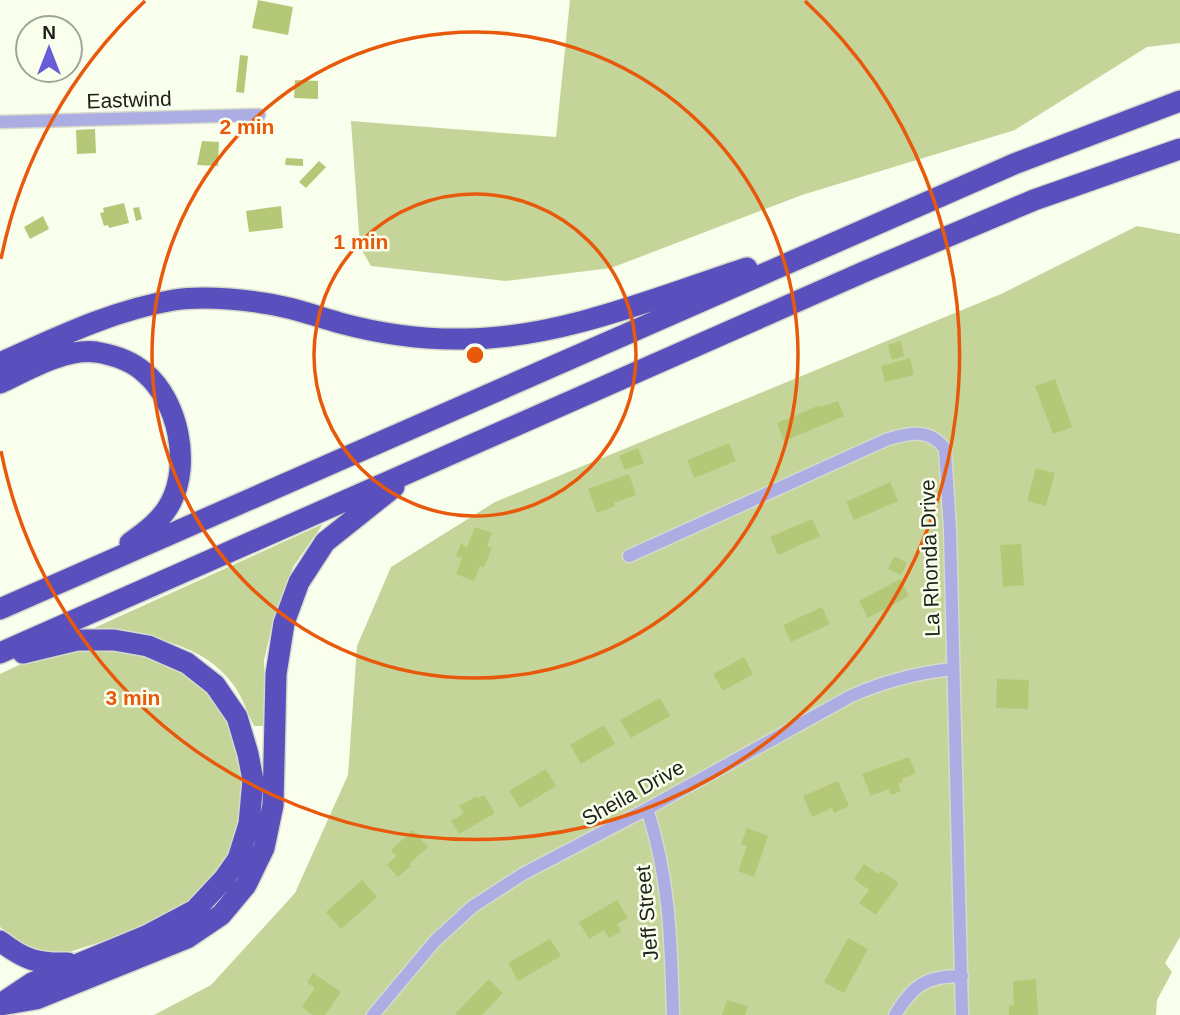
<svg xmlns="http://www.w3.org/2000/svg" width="1180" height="1015" font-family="Arial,sans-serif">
  <rect width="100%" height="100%" fill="#f9feed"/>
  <path fill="#c5d599" d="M570,0h610v43l-33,4 -132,83 -213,65 -191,73 -105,13 -135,-15 -11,-19 -9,-126 205,16z
    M1137,226l43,8v703l-15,26 7,9 -15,28 -1,15h-1002l57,-30 84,-92 53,-118 9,-129 34,-79 104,-65 506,-208z
    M323,524l-30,43 -20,54 -9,40 2,65h-12c-6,-12 -11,-27 -19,-39 -32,-46 -90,-52 -141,-59z
    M92,647l55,5 49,27 24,27 20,41 5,51 -11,44 -23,44 -61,40 -93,30 -24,-5 -33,-24v-253l23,-11z"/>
  <path fill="#b4c878" d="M258,0l35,7 -5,28 -36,-7z
    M240,55l8,1 -4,37 -8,-1z
    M295,80l23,1v18l-24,-1z
    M95,129l1,24 -19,1 -1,-24z
    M202,141l17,1 -1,24 -21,-1z
    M286,158l17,1v7l-18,-1z
    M319,161l7,6 -20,21 -7,-6z
    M124,203l5,20 -20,5 -1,-3 -4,1 -4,-13 4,-1 -1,-4z
    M281,206l2,22 -34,4 -3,-21z
    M139,207l3,12 -6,2 -3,-13z
    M43,216l6,13 -19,10 -6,-12z
    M901,341l3,15 -12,4 -4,-15z
    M910,358l4,17 -29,7 -4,-16z
    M1055,379l17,48 -19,7 -18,-48z
    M838,401l6,15 -60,25 -7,-18 43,-18 1,2z
    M729,443l7,18 -42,17 -7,-18z
    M638,448l6,15 -19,7 -6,-14z
    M1036,468l19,5 -9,33 -19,-5z
    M629,474l7,21 -22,8 1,3 -18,7 -9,-24z
    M890,482l8,19 -44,19 -8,-18z
    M812,519l8,17 -42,19 -8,-18z
    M475,527l17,6 -5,13 5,2 -8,19 -4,-1 -6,15 -18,-7 6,-16 -6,-2 5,-12 6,3z
    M1021,544l3,41 -21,2 -3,-42z
    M894,556l13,7 -6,12 -13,-6z
    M900,579l9,17 -41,22 -9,-17z
    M822,607l8,17 -39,18 -8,-17z
    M744,657l9,17 -30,17 -10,-17z
    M997,679l32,1 -1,29 -32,-1z
    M660,698l10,18 -39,22 -11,-18z
    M604,725l11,19 -34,20 -11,-19z
    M909,757l7,16 -14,6 1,3 -5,2 3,7 -10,4 -3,-6 -17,7 -9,-22z
    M546,769l10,17 -36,22 -11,-17z
    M838,781l11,25 -15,7 -2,-5 -20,9 -9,-21z
    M484,795l11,18 -36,21 -8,-13 13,-8 -5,-7 18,-10 1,2z
    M747,828l21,8 -14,41 -16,-6 9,-25 -6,-2z
    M413,830l15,17 -19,17 2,2 -13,11 -11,-12 9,-9 -5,-6z
    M864,864l14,10 3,-3 18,12 -23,32 -17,-12 10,-13 -15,-11z
    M362,880l15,17 -36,32 -15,-17z
    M617,900l11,18 -11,6 4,8 -12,6 -5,-8 -15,9 -10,-17z
    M848,938l20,11 -24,44 -20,-11z
    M550,939l11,17 -43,25 -10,-18z
    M313,973l28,19 -16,23h-12l-11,-8 13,-19 -8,-6z
    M489,979l14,14 -21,22h-25l-1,-2z
    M1036,979l2,36h-29v-9l5,-1 -1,-24z
    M727,1000l21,6 -3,9h-23z"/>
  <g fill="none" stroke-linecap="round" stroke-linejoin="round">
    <defs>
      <path id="minor" d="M0,122l259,-7
        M629,556l259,-117c22,-6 42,-11 57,10l5,80 12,486
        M647,809c23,69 24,134 26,206
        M373,1015l62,-74 37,-34 51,-33 124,-65 204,-113c34,-15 65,-23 101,-27
        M895,1015c18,-30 31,-39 67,-39"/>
      <path id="motorway" d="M0,363c56,-25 113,-53 174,-63 30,-5 80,0 110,7 19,4 38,11 56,16 41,11 84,17 126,16 95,-1 192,-42 281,-71
        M0,383c28,-13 65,-35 96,-31 18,3 36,9 49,21 33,28 46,90 26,129 -9,18 -26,30 -41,41
        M0,609l1014,-445 166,-63
        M0,653l866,-382 168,-71 146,-51
        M0,941c25,19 37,23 68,22
        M5,1001l27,-18 114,-47 49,-26 29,-31 14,-20 11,-35 4,-44 -5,-26 -11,-37 -22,-32 -28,-22 -39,-17 -34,-6h-37l-54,13
        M0,1005l36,-6 151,-61 34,-23 25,-30 18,-37 9,-43 3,-131 8,-51 15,-41 26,-40 69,-55"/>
    </defs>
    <use href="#minor" stroke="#d6dacb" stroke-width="15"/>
    <use href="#motorway" stroke="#d6dacb" stroke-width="24"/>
    <use href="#minor" stroke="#acaee3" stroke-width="12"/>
    <use href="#motorway" stroke="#5950be" stroke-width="21"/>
  </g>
  <g fill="none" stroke="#e8590c" stroke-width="3.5">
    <circle cx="475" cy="355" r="161"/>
    <circle cx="475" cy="355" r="323"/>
    <path d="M1 259A484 484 0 0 1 145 1M805 1A484 484 0 1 1 1 451"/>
  </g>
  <g text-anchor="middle" stroke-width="5" stroke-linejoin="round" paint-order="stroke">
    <g font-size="21" fill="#1e201a" stroke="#f9feed">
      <text transform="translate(129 100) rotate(-2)" y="7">Eastwind</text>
      <text transform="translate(930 558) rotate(-92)" y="7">La Rhonda Drive</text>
      <text transform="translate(633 793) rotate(-29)" y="7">Sheila Drive</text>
      <text transform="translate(647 913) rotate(-95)" y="7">Jeff Street</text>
    </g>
  </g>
  <circle cx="475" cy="355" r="10" fill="#e8590c" stroke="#f9feed" stroke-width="3.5"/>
  <g font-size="21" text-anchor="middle" font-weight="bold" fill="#e8590c" stroke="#f9feed" stroke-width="5" stroke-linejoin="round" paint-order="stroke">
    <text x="247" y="134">2 min</text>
    <text x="361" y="249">1 min</text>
    <text x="133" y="705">3 min</text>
  </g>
  <g transform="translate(49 49)"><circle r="33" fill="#f9feed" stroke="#a1a599" stroke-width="2"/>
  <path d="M0-5L12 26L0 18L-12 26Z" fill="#675dd7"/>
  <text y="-10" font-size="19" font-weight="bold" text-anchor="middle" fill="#1e201a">N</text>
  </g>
</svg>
